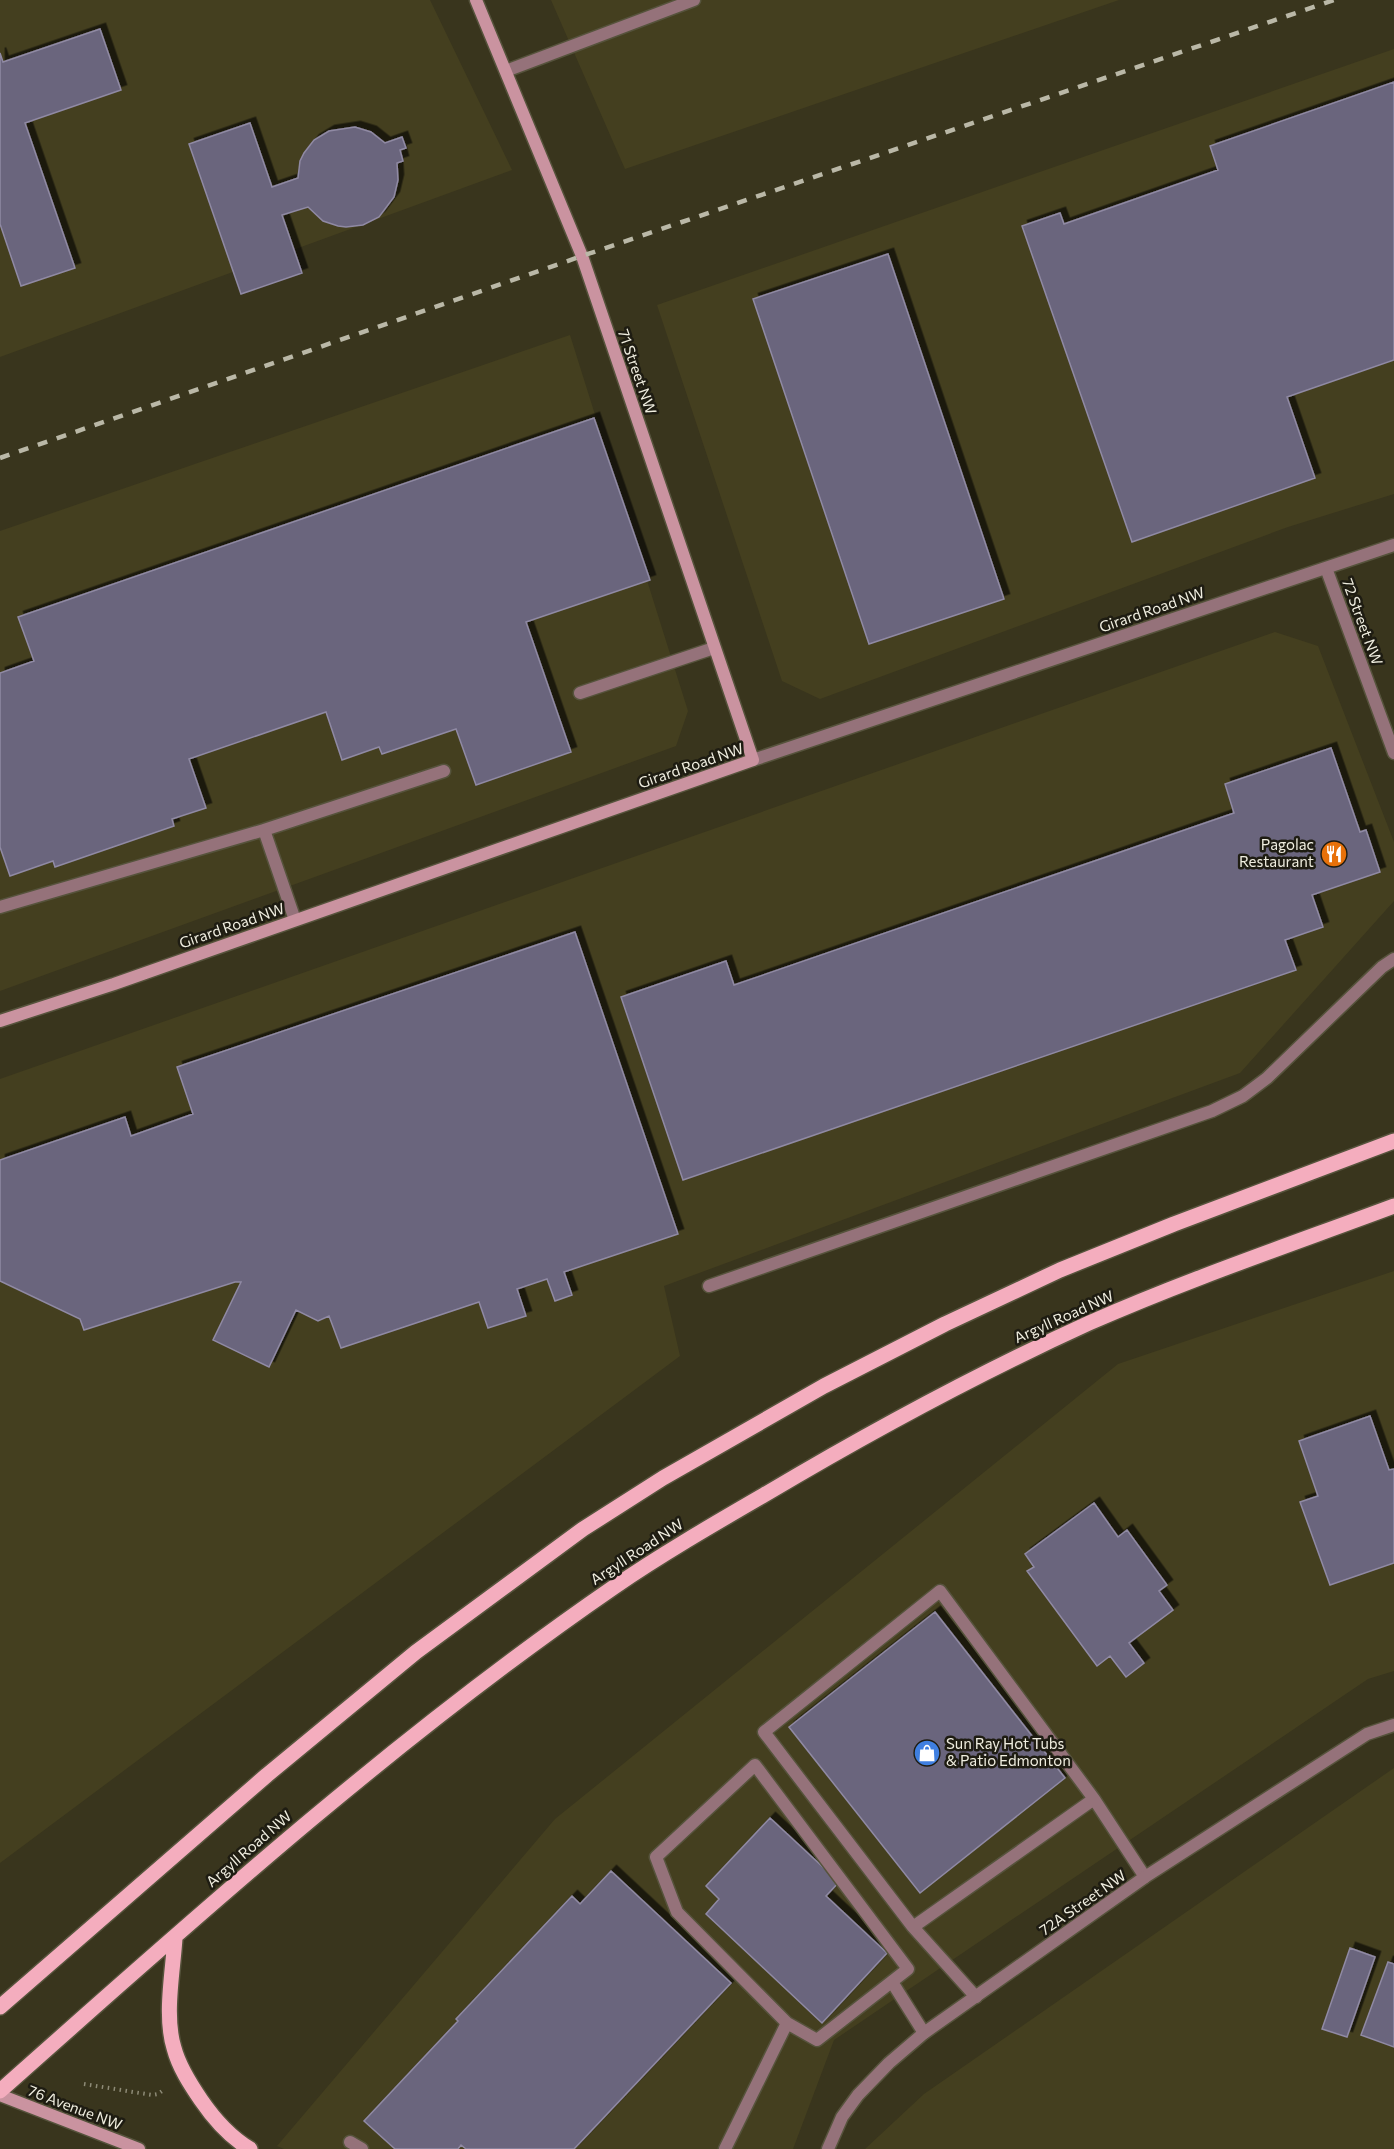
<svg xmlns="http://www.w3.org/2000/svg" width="1394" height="2149" font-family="Commissioner,sans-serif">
  <defs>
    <filter id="shadow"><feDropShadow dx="5.5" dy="-5.5" stdDeviation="0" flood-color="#0009"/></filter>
  </defs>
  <rect width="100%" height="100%" fill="#39351d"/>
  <path fill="#443f1f" d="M0,0h430l82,170 -512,187z
    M551,0h568l-494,169z
    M1394,49v445l-106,33 -468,172 -38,-18 -125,-376z
    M570,335l118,376 -12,35 -676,245v-460z
    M1275,632l43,14 76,196v59l-154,172 -576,213 16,70 -680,507v-784z
    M1394,1271v400l-26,8 -534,361 -41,109h-509l-7,-3 278,-327 563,-455z
    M1394,1768v381h-529l59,-55z"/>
  <path fill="#6a657d" stroke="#908aa4" stroke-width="1.5" filter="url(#shadow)" d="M100,29l21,61 -96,33 50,145 -54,18 -21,-62v-171l3,9z
    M1394,82v278l-107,37 28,81 -183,64 -110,-316 38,-13 4,11 154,-54 -8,-24z
    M250,123l22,64 26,-9 2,-17 4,-8 10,-13 15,-9 26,-4 16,5 14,11 17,-6 4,11 -6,2 3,11 -6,2 1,17 -4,17 -15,20 -16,8 -17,2 -8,-1 -15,-5 -15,-14 -26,8 20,58 -61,21 -52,-150z
    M888,254l116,345 -135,45 -116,-345z
    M594,418l56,162 -124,42 45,130 -95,33 -20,-56 -74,25 -3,-7 -37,13 -16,-48 -137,47 17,49 -34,11 2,7 -119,41 -2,-6 -43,15 -10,-29v-174l34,-12 -16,-44z
    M1331,748l29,84 6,-2 14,42 -68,23 11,32 -38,13 11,30 -613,210 -62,-183 105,-36 8,24 500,-172 -9,-29z
    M575,932l103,302 -114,38 8,23 -17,6 -8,-22 -30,10 9,27 -38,12 -9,-26 -138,46 -12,-32 -11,5 -22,-11 -27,57 -56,-27 28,-58h-6l-151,48 -4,-11 -80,-38v-121l125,-43 6,19 62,-22 -16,-47z
    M1370,1416l19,54 5,-1v94l-64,22 -30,-83 18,-6 -19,-55z
    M1094,1503l24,34 9,-7 40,55 -8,6 14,19 -44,33 15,20 -18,14 -16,-21 -13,10 -70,-95 7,-4 -9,-13z
    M935,1612l130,166 -145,115 -131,-166z
    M770,1818l69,64 -13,14 61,57 -65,70 -116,-109 13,-15 -13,-13z
    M611,1871l120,112 -157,166h-108l-5,-4 -3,4h-63l-31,-28 94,-100 -2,-2 116,-123 8,8z
    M1350,1948l25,9 -28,80 -25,-8z
    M1388,1962l6,2v83l-33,-12z"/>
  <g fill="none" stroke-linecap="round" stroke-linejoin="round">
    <defs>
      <path id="lane" d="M506,71l188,-71
        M580,693l134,-45
        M264,830l180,-59
        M0,907l264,-77 31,90
        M755,1765l153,204 -91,71 -30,-17 -110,-111 -21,-55z
        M913,1927l-149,-195 176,-141 154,208
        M892,1982l32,51
        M976,1997l-63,-70 181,-128 51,78
        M350,2142l12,7
        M725,2149l62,-126"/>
      <path id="street" d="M1326,568l68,185
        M753,760l641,-215
        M709,1286l503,-175 31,-15 24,-18 115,-111 12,-8
        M828,2149l14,-32 16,-22 31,-32 35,-30 221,-156 222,-143 27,-9"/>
      <path id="secondary" d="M0,1021l114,-37 639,-224 -171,-504 -106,-256
        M0,2095l139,54"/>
      <path id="primary" d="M175,1938c-2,33 -11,78 -1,110 5,19 16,36 27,52 13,19 29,37 49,49
        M0,2007l267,-232 149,-123 167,-123 80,-51 161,-92 121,-62 115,-54 114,-46 220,-83
        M0,2091c198,-176 396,-354 614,-504 48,-33 100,-63 150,-92 106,-63 213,-121 325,-172 100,-44 203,-79 305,-117"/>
    </defs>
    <use href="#lane" stroke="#56533c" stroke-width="15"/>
    <use href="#street" stroke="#56533c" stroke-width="15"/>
    <use href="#secondary" stroke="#56533c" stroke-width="15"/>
    <use href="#primary" stroke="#56533c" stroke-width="18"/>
    <path stroke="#8e8b77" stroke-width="4" stroke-dasharray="1.5 4.5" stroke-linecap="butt" d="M84,2084l68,11 6,-1 7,-5"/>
    <use href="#lane" stroke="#95727a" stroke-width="12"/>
    <use href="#street" stroke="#95727a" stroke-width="12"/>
    <use href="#secondary" stroke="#ca93a0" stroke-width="12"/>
    <use href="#primary" stroke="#f4adbe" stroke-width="15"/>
    <path stroke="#bab8a7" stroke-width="4.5" stroke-dasharray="10 10" stroke-linecap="butt" d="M0,458l582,-202 752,-256"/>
  </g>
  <defs>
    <symbol id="restaurant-disc" viewBox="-11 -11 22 22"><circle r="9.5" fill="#e8710a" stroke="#1e1c12"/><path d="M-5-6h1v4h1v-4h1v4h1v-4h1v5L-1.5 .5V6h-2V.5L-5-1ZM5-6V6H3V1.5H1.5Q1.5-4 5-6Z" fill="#fff"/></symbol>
    <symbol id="shop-disc" viewBox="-11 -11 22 22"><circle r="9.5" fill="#3f7fe0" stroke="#1e1c12"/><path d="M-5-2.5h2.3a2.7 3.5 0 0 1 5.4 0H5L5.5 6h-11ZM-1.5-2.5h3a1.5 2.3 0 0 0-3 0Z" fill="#fff"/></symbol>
  </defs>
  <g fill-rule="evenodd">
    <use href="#restaurant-disc" x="1319" y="839" width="30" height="30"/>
    <use href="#shop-disc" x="912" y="1738" width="30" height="30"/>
  </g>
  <g text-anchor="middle" stroke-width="5" stroke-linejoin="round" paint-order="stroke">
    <g font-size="15" fill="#f0eee0" stroke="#1e1c12">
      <text transform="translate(637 372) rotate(71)" y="5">71 Street NW</text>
      <text transform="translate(1152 610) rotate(-19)" y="5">Girard Road NW</text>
      <text transform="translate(1362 622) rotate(70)" y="5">72 Street NW</text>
      <text transform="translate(691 766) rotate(-19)" y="5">Girard Road NW</text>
      <text transform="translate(232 926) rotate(-19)" y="5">Girard Road NW</text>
      <text transform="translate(1064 1317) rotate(-24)" y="5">Argyll Road NW</text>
      <text transform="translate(637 1552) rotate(-33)" y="5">Argyll Road NW</text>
      <text transform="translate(249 1849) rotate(-41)" y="5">Argyll Road NW</text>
      <text transform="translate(1083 1903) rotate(-35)" y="5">72A Street NW</text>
      <text transform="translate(75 2108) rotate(21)" y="5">76 Avenue NW</text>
    </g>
    <g font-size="15" fill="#f0eee0" stroke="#1e1c12" text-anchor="end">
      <text x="1314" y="850">Pagolac<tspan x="1314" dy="17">Restaurant</tspan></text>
      <text x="946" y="1749" text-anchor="start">Sun Ray Hot Tubs<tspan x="946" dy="17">&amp; Patio Edmonton</tspan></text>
    </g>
  </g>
</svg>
